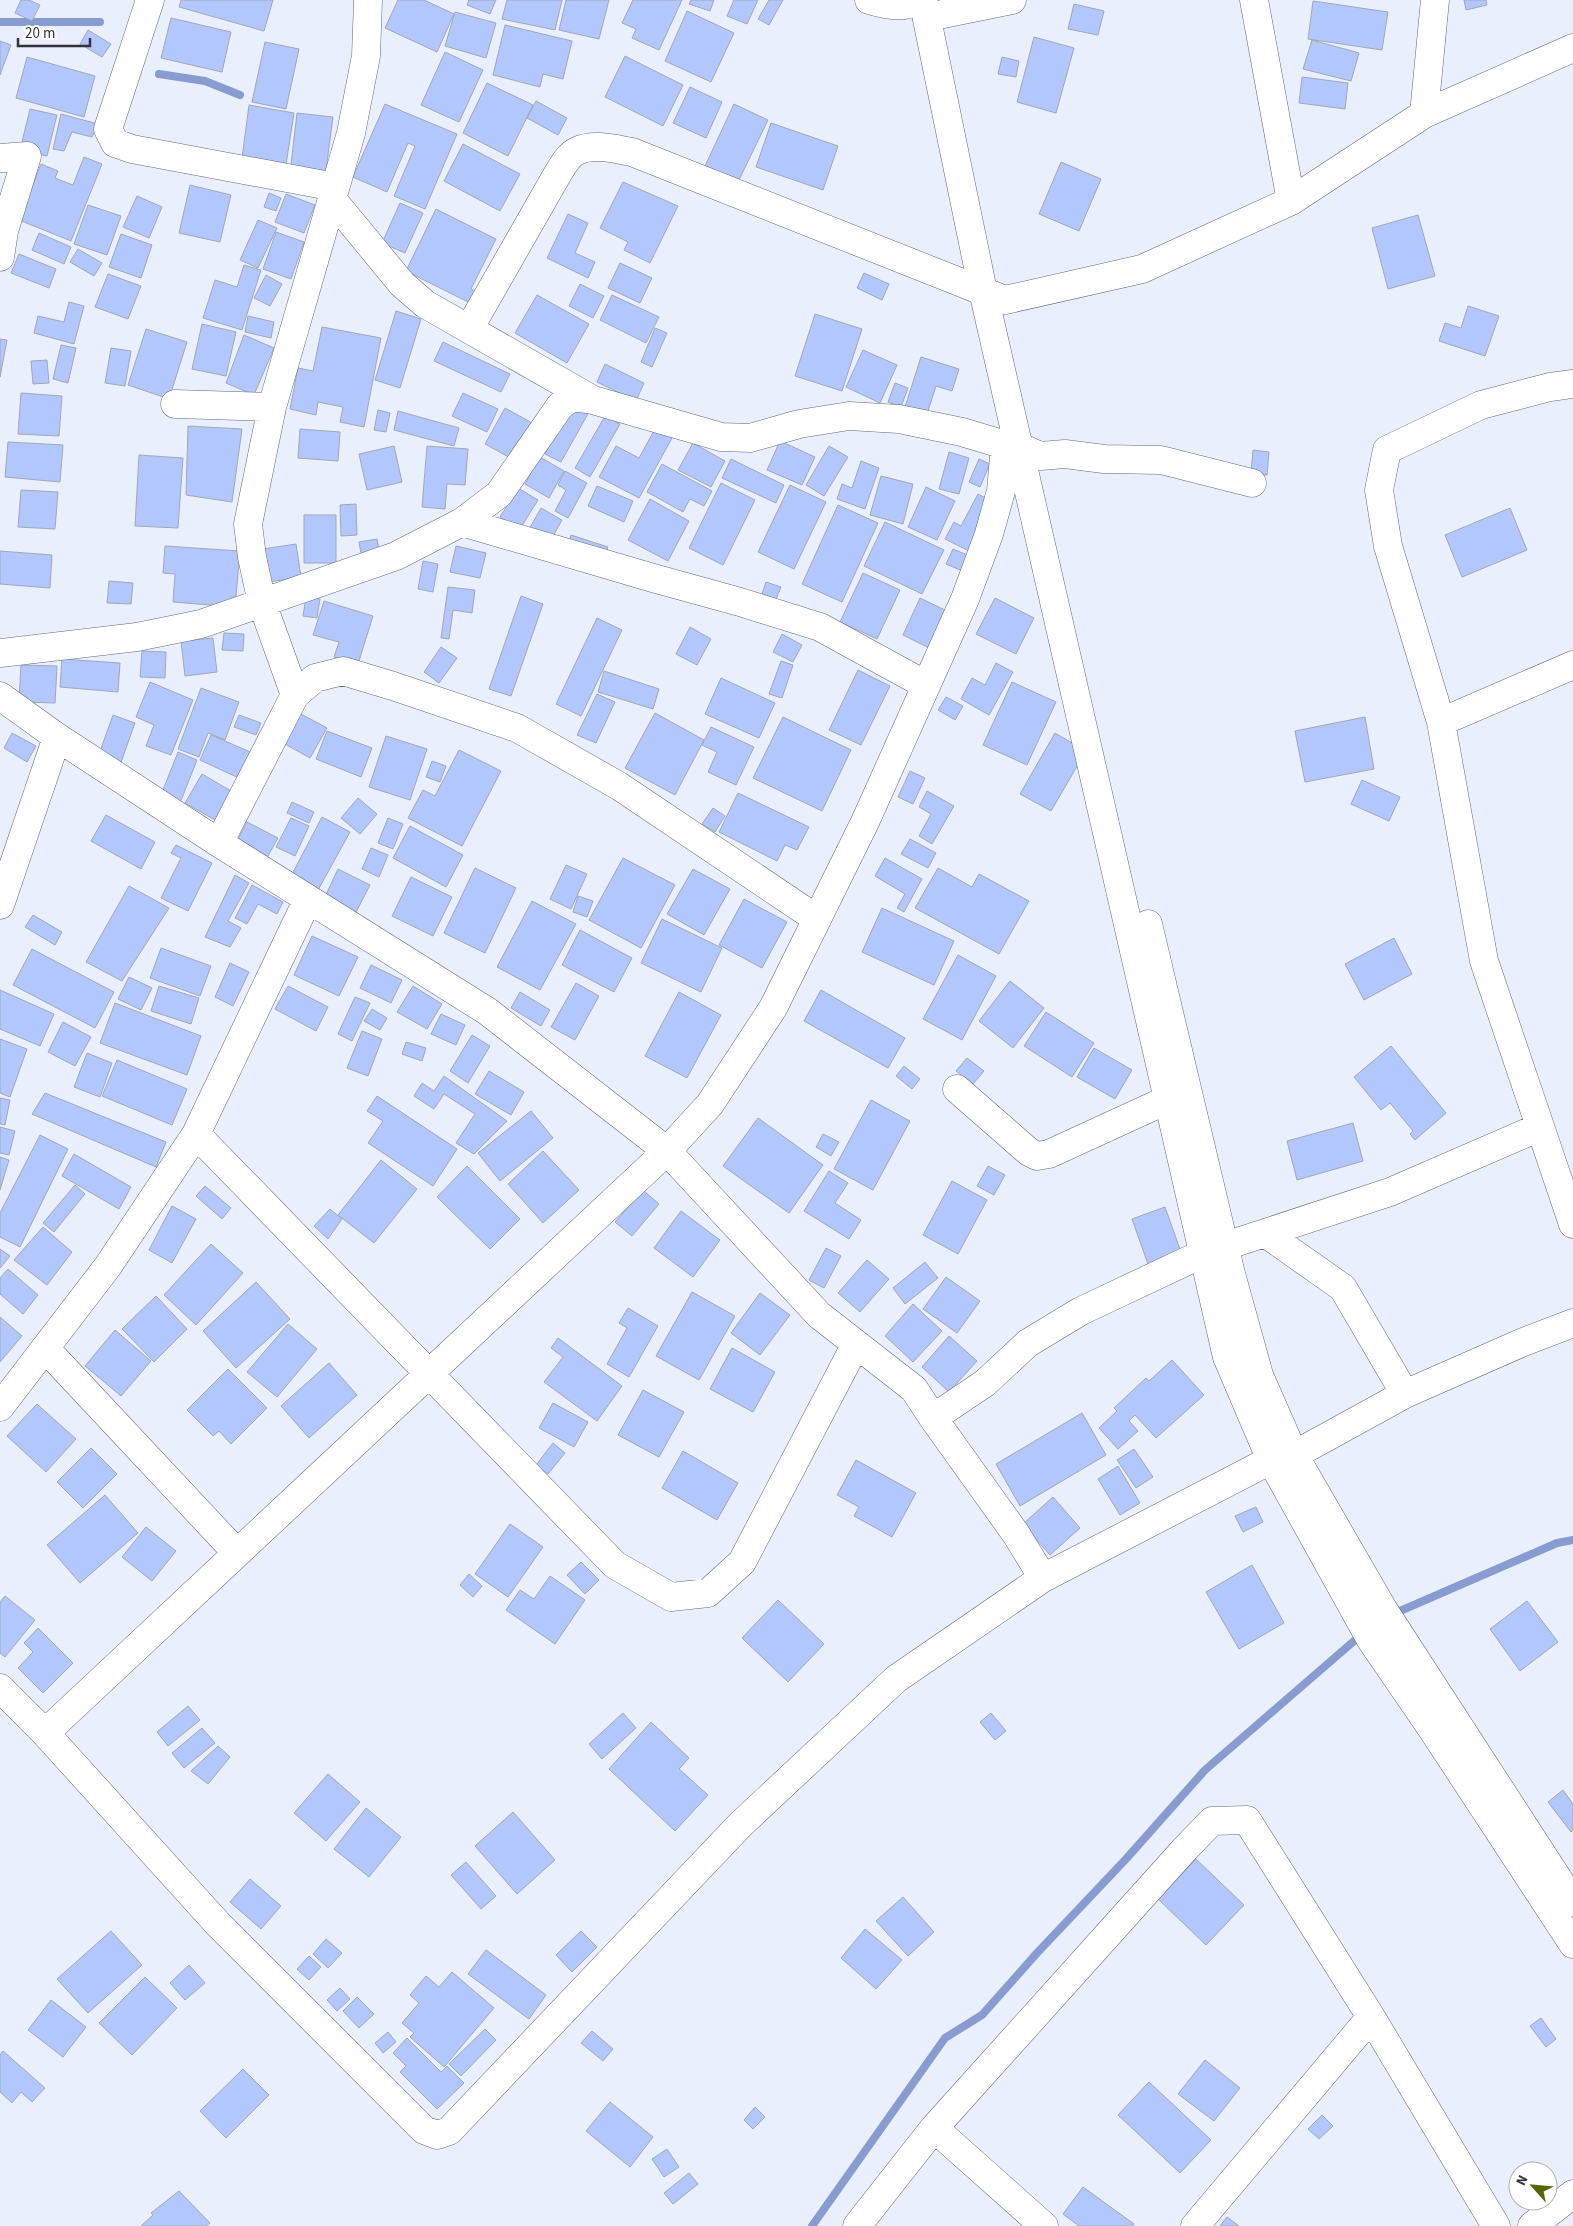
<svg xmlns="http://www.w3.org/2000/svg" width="1573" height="2226" font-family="'Source Sans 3',sans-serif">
  <rect width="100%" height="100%" fill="#e9effd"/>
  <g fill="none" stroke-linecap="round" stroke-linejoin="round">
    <path stroke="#889cd1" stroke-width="8" d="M0,22h100
      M159,74l46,7 35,14
      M1400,1611l157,-68 16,-3
      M812,2226l133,-188 37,-23 55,-62 89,-94 79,-89 149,-129"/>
  </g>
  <path fill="#b1c7fd" stroke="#a2a7b4" d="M21,0h8l11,5 -8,16 -17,-8z
    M181,0h92l-9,31 -85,-24z
    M398,0h26l30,14 -17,38 -52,-24z
    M469,0h27l-6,14 -23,-9z
    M507,0h55l-7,30 -53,-11z
    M566,0h43l-10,39 -40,-9z
    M633,0h49l-23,50 -27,-12 4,-9 -14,-6z
    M691,0h23l-4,11 -21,-7z
    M734,0h24l-11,24 -20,-8z
    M769,0h14l-14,25 -11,-6z
    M1464,0h22l1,5 -21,5z
    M1313,1l75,11 -6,38 -74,-11z
    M1074,4l30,7 -6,24 -30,-6z
    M687,11l47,22 -23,49 -46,-21z
    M455,12l41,11 -10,35 -41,-12z
    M171,18l60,14 -9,40 -61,-14z
    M505,25l67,16 -9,38 -20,-5 -3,13 -47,-12z
    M88,30l23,14 -9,13 -22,-13z
    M1034,37l40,11 -18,65 -39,-11z
    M1312,40l47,13 -8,28 -48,-12z
    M0,41l11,4 -11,30z
    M265,42l34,7 -13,60 -34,-7z
    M445,52l38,18 -24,52 -38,-17z
    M625,56l58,29 -20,41 -58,-29z
    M27,57l68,19 -11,41 -68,-19z
    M1002,57l17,4 -3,16 -18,-3z
    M1302,77l46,6 -3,26 -46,-6z
    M487,83l46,22 -25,51 -45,-23z
    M690,87l32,15 -16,36 -33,-15z
    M536,101l31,17 -9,17 -31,-17z
    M385,104l72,30 -32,75 -31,-13 21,-50 -7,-3 -21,49 -34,-15z
    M734,104l34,16 -30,62 -33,-16z
    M249,105l45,8 -9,58 -44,-5z
    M30,109l27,6 -10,41 -27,-6z
    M297,113l36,4 -8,60 -35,-4z
    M61,114l37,10 -6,13 -20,-5 -8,19 -11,-2z
    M771,123l67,23 -15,44 -67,-23z
    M463,144l57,30 -20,37 -56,-30z
    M84,157l18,7 -31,77 -52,-21 22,-56 17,7 -3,7 18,7z
    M1061,162l40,17 -22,52 -40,-17z
    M623,182l55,24 -28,57 -26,-13 4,-8 -28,-14z
    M190,185l41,10 -11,47 -41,-9z
    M269,193l12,5 -5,13 -12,-4z
    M286,194l29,11 -11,28 -29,-11z
    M137,196l25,11 -13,31 -26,-11z
    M400,203l23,10 -18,40 -23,-10z
    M88,205l33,11 -14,39 -33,-11z
    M436,209l60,30 -25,50 15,7 -6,12 -74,-37z
    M568,214l20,9 -13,30 20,9 -7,16 -41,-20z
    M1418,215l17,61 -47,13 -16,-61z
    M258,220l19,8 -19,40 -18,-8z
    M276,232l28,10 -13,37 -28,-10z
    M39,233l32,14 -7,17 -32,-14z
    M121,234l31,11 -11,33 -32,-11z
    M78,249l24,14 -8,13 -24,-14z
    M19,254l37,15 -7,19 -38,-15z
    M620,263l32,15 -12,25 -32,-15z
    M244,265l17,5 -19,60 -39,-12 12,-38 22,7z
    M864,273l25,11 -7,16 -25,-12z
    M108,274l33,12 -13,33 -33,-12z
    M266,275l16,9 -12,22 -16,-8z
    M580,284l24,12 -11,22 -24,-12z
    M537,295l52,29 -22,39 -52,-30z
    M612,295l47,22 -13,26 -46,-23z
    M69,302l15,4 -10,38 -40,-11 4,-17 26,6z
    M1468,306l31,10 -14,40 -46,-15 6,-18 16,5z
    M396,311l25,8 -21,69 -25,-8z
    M815,314l47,15 -20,62 -47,-15z
    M248,316l26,6 -3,16 -26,-6z
    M202,324l34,8 -10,44 -34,-7z
    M322,327l59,11 -17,89 -24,-5 3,-15 -25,-5 -2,13 -26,-6 8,-41 15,3z
    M655,328l12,5 -15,34 -11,-5z
    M146,329l41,13 -18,57 -41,-14z
    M244,335l30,13 -20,47 -28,-12z
    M0,339l7,1 -7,37z
    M443,342l67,32 -9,18 -67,-31z
    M61,345l15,3 -8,35 -15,-4z
    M111,348l20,3 -6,35 -20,-3z
    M863,350l34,15 -17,38 -34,-16z
    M921,357l38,12 -7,22 -16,-5 -9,28 -22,-7z
    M47,360l2,23 -16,1 -2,-23z
    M605,364l39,19 -8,18 -39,-19z
    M895,383l13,5 -7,19 -13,-5z
    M21,393l41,3 -3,40 -41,-2z
    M463,393l35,16 -11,23 -35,-16z
    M573,403l16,9 -28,50 -16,-8z
    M505,408l29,16 -20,36 -29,-16z
    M378,410l12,3 -4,19 -12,-2z
    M398,411l61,17 -5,18 -60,-16z
    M605,416l15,8 -30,53 -15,-9z
    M188,426l54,3 -10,73 -46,-7z
    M300,429l40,3 -2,29 -40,-3z
    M655,429l17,9 -33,60 -40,-21 17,-31 23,12z
    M780,441l35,16 -13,28 -35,-15z
    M8,442l55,3 -3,37 -55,-5z
    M693,443l32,18 -14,26 -33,-17z
    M394,446l8,36 -35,8 -8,-36z
    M427,446l41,3 -3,36 -18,-1 -2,25 -23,-2z
    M829,446l19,11 -24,39 -18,-11z
    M1253,450l16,2 -2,23 -16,-2z
    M949,452l20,6 -10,36 -20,-5z
    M139,455l44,3 -5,70 -43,-2z
    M540,457l24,14 -15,27 -24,-14z
    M731,459l53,26 -8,18 -54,-25z
    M979,459l11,5 -10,23 -11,-5z
    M861,461l18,7 -14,41 -28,-10 5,-15 10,4z
    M662,464l50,27 -8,15 -14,-7 -7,13 -36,-20z
    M565,471l22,12 -19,35 -13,-7 11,-21 -8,-5z
    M881,476l32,8 -10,40 -33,-9z
    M721,483l34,17 -32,65 -34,-17z
    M790,485l36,17 -32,67 -36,-17z
    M597,486l36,15 -9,21 -36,-16z
    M926,487l29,14 -18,39 -29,-13z
    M518,488l20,12 -18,29 -20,-12z
    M21,490l37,2 -3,37 -37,-2z
    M978,494l18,10 -23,49 -28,-14 9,-17 7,4z
    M650,499l39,22 -21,40 -40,-21z
    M356,504l1,31 -16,1 -1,-31z
    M838,505l40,18 -36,79 -40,-18z
    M541,508l21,12 -14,25 -21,-12z
    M1510,508l17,42 -65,27 -17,-42z
    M304,515h32v48h-32z
    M885,522l59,28 -22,44 -58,-28z
    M571,535l37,12 -4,12 -37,-12z
    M377,539l3,17 -18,3 -3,-17z
    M296,544l5,33 -32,5 -6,-33z
    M165,546l75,5 -5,56 -62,-5 2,-28 -12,-1z
    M456,546l30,7 -6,25 -30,-6z
    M953,549l19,8 -7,15 -19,-8z
    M0,551l52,4 -2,33 -50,-4z
    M423,561l15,3 -5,28 -15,-3z
    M863,573l37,17 -23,49 -37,-17z
    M109,581l24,2 -2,21 -24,-1z
    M766,582l15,5 -5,12 -14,-5z
    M448,587l27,3 -3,23 -19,-3 -4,29 -8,-1z
    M521,596l22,8 -32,92 -22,-7z
    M306,597l14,2 -3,19 -14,-2z
    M920,598l27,13 -18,37 -26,-13z
    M995,598l39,20 -18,36 -40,-20z
    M324,601l49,15 -15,48 -24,-7 5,-15 -26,-7z
    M597,618l25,12 -41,86 -25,-12z
    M690,627l21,12 -14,26 -21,-11z
    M224,633l20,1 -1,17 -21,-1z
    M782,634l20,11 -9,17 -20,-10z
    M213,638l4,34 -32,4 -4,-35z
    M441,647l16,11 -18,25 -15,-11z
    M142,651l24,1 -1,26 -25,-1z
    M62,659l58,4 -2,29 -58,-5z
    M781,661l12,4 -11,33 -13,-4z
    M996,663l17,9 -24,43 -28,-16 11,-21 13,7z
    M21,665l36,1 -2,37 -36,-1z
    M858,670l32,16 -29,59 -32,-15z
    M604,671l55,18 -6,20 -55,-17z
    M721,678l54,25 -16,35 -54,-24z
    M150,682l43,18 -22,55 -25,-9 8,-21 -18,-8z
    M1012,682l44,20 -29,63 -44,-20z
    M201,688l38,14 -14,38 -17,-7 -9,24 -21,-8z
    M597,694l18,8 -19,41 -19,-8z
    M946,697l17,9 -8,14 -17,-10z
    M655,713l49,27 -29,55 -50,-27z
    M301,714l26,14 -17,30 -25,-14z
    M113,715l22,8 -15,42 -22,-8z
    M239,715l22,8 -5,12 -22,-8z
    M783,717l68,33 -29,61 -69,-33z
    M1365,717l9,52 -69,13 -10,-51z
    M711,727l43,20 -18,38 -28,-13 9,-20 -15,-7z
    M327,731l45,17 -11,29 -45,-18z
    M12,733l24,13 -9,16 -23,-14z
    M1055,733l31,18 -35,60 -31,-17z
    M211,735l44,19 -12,26 -43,-20z
    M386,736l41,13 -17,51 -41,-13z
    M459,750l42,21 -39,75 -54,-28 15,-28 12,6z
    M178,752l19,8 -17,43 -19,-8z
    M432,761l14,5 -6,16 -14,-5z
    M910,771l15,7 -12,26 -15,-7z
    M202,774l29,17 -16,29 -30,-17z
    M1362,780l38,17 -11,24 -38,-17z
    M927,791l27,15 -22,38 -13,-8 12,-22 -12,-7z
    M738,793l71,34 -12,23 -12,-5 -8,16 -58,-29z
    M358,798l19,16 -17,20 -19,-16z
    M292,802l22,10 -5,11 -22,-10z
    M713,808l12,8 -10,16 -13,-8z
    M106,815l49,27 -14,27 -50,-28z
    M322,817l28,15 -33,60 -27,-14z
    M291,818l18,8 -14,30 -19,-9z
    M388,818l15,6 -10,25 -15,-6z
    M247,822l31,16 -14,25 -30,-16z
    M410,826l53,29 -17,32 -53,-29z
    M910,839l26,14 -8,15 -27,-14z
    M176,845l36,18 -24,48 -27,-13 20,-40 -10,-5z
    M371,848l17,7 -9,22 -17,-8z
    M623,858l52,27 -34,63 -52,-28z
    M885,858l37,21 -18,33 -7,-4 8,-14 -30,-18z
    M566,865l21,9 -16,35 -21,-10z
    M475,868l41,20 -31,65 -41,-20z
    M938,868l34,19 7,-13 50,27 -30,53 -84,-46z
    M338,869l32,16 -17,33 -31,-15z
    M693,869l37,20 -26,46 -37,-21z
    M235,875l14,8 -21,38 13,7 -11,19 -25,-10z
    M411,877l41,20 -19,39 -41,-20z
    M252,885l31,17 -6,12 -19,-10 -11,20 -12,-6z
    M129,886l40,22 -47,73 -36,-19z
    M578,896l15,5 -6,16 -14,-5z
    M744,899l43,23 -25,46 -43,-23z
    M532,901l44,23 -36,66 -43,-23z
    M882,908l72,33 -20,44 -72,-33z
    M33,915l29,17 -7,13 -30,-18z
    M662,919l60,29 -21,44 -60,-29z
    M580,930l52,28 -18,34 -52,-27z
    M312,936l46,21 -19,39 -45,-21z
    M1394,938l18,36 -48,26 -19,-36z
    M161,948l50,18 -11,30 -50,-18z
    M32,949l82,43 -19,36 -82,-43z
    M958,955l38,21 -34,64 -39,-21z
    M230,963l19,9 -16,34 -18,-9z
    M371,965l31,15 -11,23 -31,-15z
    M129,977l23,11 -11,22 -23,-11z
    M1010,981l34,27 -31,40 -34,-27z
    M576,983l23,13 -24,44 -24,-13z
    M159,986l40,12 -8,26 -40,-13z
    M288,986l40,21 -12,24 -41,-22z
    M413,986l29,18 -15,25 -30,-17z
    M0,990l54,24 -14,32 -40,-17z
    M821,990l84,48 -17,30 -84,-47z
    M520,992l30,18 -9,16 -30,-18z
    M679,992l42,23 -34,63 -42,-22z
    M355,997l15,6 -18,38 -14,-7z
    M115,1003l86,33 -14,39 -87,-32z
    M372,1009l15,9 -7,12 -16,-9z
    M1046,1012l48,31 -22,34 -48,-31z
    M441,1014l24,11 -9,20 -25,-11z
    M63,1022l28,15 -16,29 -27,-14z
    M362,1031l20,8 -14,37 -21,-8z
    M472,1035l18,11 -22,37 -18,-12z
    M0,1039l27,10 -17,48 -10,-4z
    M406,1042l20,6 -4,13 -20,-7z
    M1391,1046l55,67 -31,27 -5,-6 3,-3 -23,-28 -9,7 -27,-33z
    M1094,1048l38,22 -17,29 -38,-22z
    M87,1053l25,10 -12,34 -26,-10z
    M967,1058l17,13 -11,13 -17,-13z
    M117,1060l70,29 -15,36 -70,-29z
    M904,1066l16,13 -8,10 -16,-13z
    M489,1071l35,21 -13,23 -36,-21z
    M444,1076l63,45 -33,33 -18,-11 19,-29 -31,-20 -10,15 -20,-13 8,-13 12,8z
    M45,1093l121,49 -10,25 -124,-53z
    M377,1096l80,53 -24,37 -65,-43 15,-22 -16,-10z
    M0,1098l10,2 -5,25 -5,-1z
    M871,1100l39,21 -37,69 -39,-21z
    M531,1111l22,27 -53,43 -22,-28z
    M758,1118l65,47 -34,48 -66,-47z
    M1353,1123l10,38 -66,19 -10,-39z
    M0,1127l15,4 -6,24 -9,-2z
    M823,1134l16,8 -8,14 -15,-9z
    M40,1135l28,14 -48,98 -20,-10v-24z
    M543,1151l36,39 -36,33 -35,-39z
    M74,1154l57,33 -12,22 -57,-33z
    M0,1157l9,3 -9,30z
    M381,1160l36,29 -43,54 -36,-28z
    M467,1166l53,53 -30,30 -53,-52z
    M988,1166l17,9 -11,20 -17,-9z
    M829,1171l19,12 -13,20 26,17 -12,19 -45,-28z
    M952,1181l35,19 -29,54 -35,-19z
    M75,1185l10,9 -31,38 -11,-9z
    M205,1186l26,22 -9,11 -26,-23z
    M643,1190l16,14 -27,32 -17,-14z
    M172,1206l24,13 -24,44 -23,-13z
    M1165,1207l16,45 -33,12 -16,-45z
    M330,1209l12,10 -14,20 -14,-13z
    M681,1211l39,29 -27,37 -39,-29z
    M43,1227l29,25 -25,33 -33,-25z
    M211,1244l32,29 -47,52 -32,-30z
    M826,1248l15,8 -17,32 -15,-8z
    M0,1249l10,7 -10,12z
    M867,1260l22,19 -29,33 -22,-19z
    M925,1262l13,16 -33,26 -12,-16z
    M8,1269l30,26 -15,19 -23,-20v-16z
    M946,1277l34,24 -23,32 -34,-24z
    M256,1282l34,37 -54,49 -33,-37z
    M692,1292l43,24 -36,64 -43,-24z
    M760,1293l30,22 -30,40 -29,-22z
    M156,1296l31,33 -33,33 -32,-33z
    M913,1304l29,27 -29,31 -28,-26z
    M628,1308l30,18 -29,51 -22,-13 20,-36 -8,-5z
    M0,1317l22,19 -22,26z
    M288,1324l29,25 -40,48 -30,-25z
    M115,1330l36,31 -30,35 -36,-30z
    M949,1336l28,25 -28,31 -27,-25z
    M558,1338l64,48 -25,35 -53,-39 19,-25 -12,-9z
    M732,1348l43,24 -22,40 -43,-23z
    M1172,1360l32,35 -48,43 -21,-23 -6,6 9,10 -20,18 -19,-21 18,-17 -3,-3 32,-30 3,3z
    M329,1363l28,32 -48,43 -28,-32z
    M228,1369l39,39 -36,36 -12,-13 -6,5 -26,-26z
    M643,1390l41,22 -25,45 -41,-22z
    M553,1403l35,19 -14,25 -35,-19z
    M37,1404l39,35 -30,33 -39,-36z
    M1082,1413l24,42 -86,51 -24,-42z
    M553,1443l12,10 -17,21 -12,-9z
    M91,1448l26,26 -34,34 -26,-26z
    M1134,1449l19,28 -17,11 -19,-28z
    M683,1451l55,32 -21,37 -55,-32z
    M856,1460l60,33 -24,44 -38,-21 5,-9 -22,-12z
    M1118,1466l22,37 -20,12 -22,-36z
    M105,1495l33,38 -58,50 -33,-38z
    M1053,1497l27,31 -30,27 -27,-31z
    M1256,1507l7,15 -20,10 -8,-16z
    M510,1524l33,23 -35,50 -33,-23z
    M146,1527l30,24 -24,30 -30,-24z
    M581,1562l18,18 -14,14 -18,-19z
    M1252,1565l32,58 -45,26 -33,-57z
    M469,1574l13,12 -9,11 -13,-12z
    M550,1576l35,24 -30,44 -49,-34 14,-20 14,9z
    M5,1596l30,24 -30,37 -5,-4v-51z
    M778,1600l46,44 -36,38 -46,-44z
    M1527,1601l31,41 -38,29 -30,-42z
    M38,1628l35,35 -30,30 -25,-25 15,-16 -9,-9z
    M188,1706l12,14 -32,26 -11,-14z
    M623,1713l13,15 -34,31 -13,-15z
    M991,1713l15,18 -11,9 -15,-18z
    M651,1722l38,36 -10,11 29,26 -33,36 -66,-62z
    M202,1728l13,15 -31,25 -12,-15z
    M218,1746l12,11 -22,27 -17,-13z
    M328,1774l32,28 -34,39 -32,-28z
    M1563,1790l10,14v26l-2,2 -23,-30z
    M366,1808l35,29 -32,40 -35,-28z
    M513,1812l42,48 -38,34 -42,-48z
    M1196,1859l48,46 -38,40 -48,-46z
    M466,1862l30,34 -15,13 -30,-34z
    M250,1879l31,27 -20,23 -31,-27z
    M903,1897l31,35 -26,24 -32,-35z
    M865,1929l37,31 -26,29 -35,-31z
    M111,1931l31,34 -54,48 -31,-34z
    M581,1931l16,16 -25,25 -16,-17z
    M326,1939l16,14 -14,15 -15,-14z
    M486,1950l60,45 -17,24 -61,-45z
    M309,1956l12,11 -12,13 -12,-11z
    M189,1965l16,18 -20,17 -15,-17z
    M452,1972l42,36 -50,59 -34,-30 4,-4 -12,-10 17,-20 -9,-8 16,-19 13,11z
    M145,1977l32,31 -45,47 -33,-32z
    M340,1988l10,11 -13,12 -10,-11z
    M357,1997l17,17 -15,14 -16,-17z
    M51,2000l35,27 -23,30 -35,-27z
    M1541,2018l15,21 -10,8 -16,-21z
    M485,2029l11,11 -35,36 -12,-12z
    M592,2031l21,18 -10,12 -22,-18z
    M388,2032l8,10 -13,11 -8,-10z
    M407,2038l34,34 6,-6 17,17 -27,26 -37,-37 6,-6 -13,-13z
    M3,2051l42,37 -13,14 -11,-10 -9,11 -12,-11v-37z
    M1205,2060l35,28 -26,33 -36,-27z
    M243,2069l26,26 -43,43 -26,-27z
    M1149,2082l62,58 -31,33 -62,-58z
    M610,2102l43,35 -23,30 -44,-36z
    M755,2107l10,10 -12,12 -9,-9z
    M1322,2115l11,11 -14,13 -11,-10z
    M667,2149l12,18 -15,10 -12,-18z
    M689,2173l9,11 -25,20 -9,-11z
    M1083,2187l51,37 -1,2h-54l-16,-12z
    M179,2191l31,32 -4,3h-65l12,-11 -2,-2z
    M1227,2217l12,9h-19z"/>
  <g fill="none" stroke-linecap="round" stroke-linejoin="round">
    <defs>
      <path id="minor" d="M150,0l-42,129 7,14 17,6 203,38
        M869,0c16,5 35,9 50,0
        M1254,0l37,201
        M1435,0l-11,114 149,-66
        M938,15l74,-15
        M0,158l27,-2 -23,75 -4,26
        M332,199l70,85 23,20 168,96
        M469,329l88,-154c5,-8 11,-20 20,-24 16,-8 38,-2 55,1l373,148 137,-31 149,-68 133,-87
        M1573,384l-23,3 -69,18 -94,45 -8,40 9,56 53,176 43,239 89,263
        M175,404l97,3
        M462,522l191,56 87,24 80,25 106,58
        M0,653l137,-16 64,-13 195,-68 66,-34 37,-28 61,-88 12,-9 21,3 128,37 29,1 49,-14 50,-8 50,3 63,13 43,13 15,2 20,9 25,-2 39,5 57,1 91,23
        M295,695l-33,-92 -10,-46 -4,-33 24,-117 79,-274 15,-77 2,-56
        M0,696l57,41 162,106 268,168 180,140 152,164 95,74 19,29 83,116 27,44
        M1441,722l132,-57
        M219,843l76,-148 20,-17 28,-7 50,15 124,42 102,58 198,133
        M0,905l57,-168
        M957,1089l72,63 8,4 12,-2 120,-55
        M196,1134l419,431 56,32 37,-4 34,-31 114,-218
        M1265,1233l125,-41 150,-65
        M45,1348l192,205
        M1405,1394l116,-51 52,-20
        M0,1407l108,-141 88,-132 112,-235
        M0,1688l45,45 173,191 206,206 13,5 12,-4 291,-306 156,-146 147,-101 228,-118 23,-5 111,-61 -62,-106 -78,-55 -61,20 -123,58 -53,32 -43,40 -52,35
        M45,1733l622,-582 43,-47 63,-96 92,-186 100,-223 24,-65 12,-43 4,-46
        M934,2128l110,98
        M857,2226l77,-98 250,-278 28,-29 35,-1 124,197 125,209
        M1195,2226l176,-209
        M1532,2226l41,-32"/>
      <path id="major" d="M923,0l60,291 244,1066 44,103 100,180 61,89 141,215
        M1148,924l83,350 28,101 35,80 89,154 190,293"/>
    </defs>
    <use href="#minor" stroke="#646974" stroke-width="29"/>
    <use href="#major" stroke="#646974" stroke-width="29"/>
    <use href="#minor" stroke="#fff" stroke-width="28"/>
    <use href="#major" stroke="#fff" stroke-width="28"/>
  </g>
  <g transform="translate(1533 2186) rotate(297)"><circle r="24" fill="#ffffff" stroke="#adaeb0"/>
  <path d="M0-4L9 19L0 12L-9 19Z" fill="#586406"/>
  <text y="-8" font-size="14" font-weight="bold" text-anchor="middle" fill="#323439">N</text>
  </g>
  <path d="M18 38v8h72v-8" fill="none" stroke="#323439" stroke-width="2.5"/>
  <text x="25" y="38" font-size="15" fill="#323439" stroke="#ffffff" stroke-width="4" paint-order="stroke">20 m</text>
</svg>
